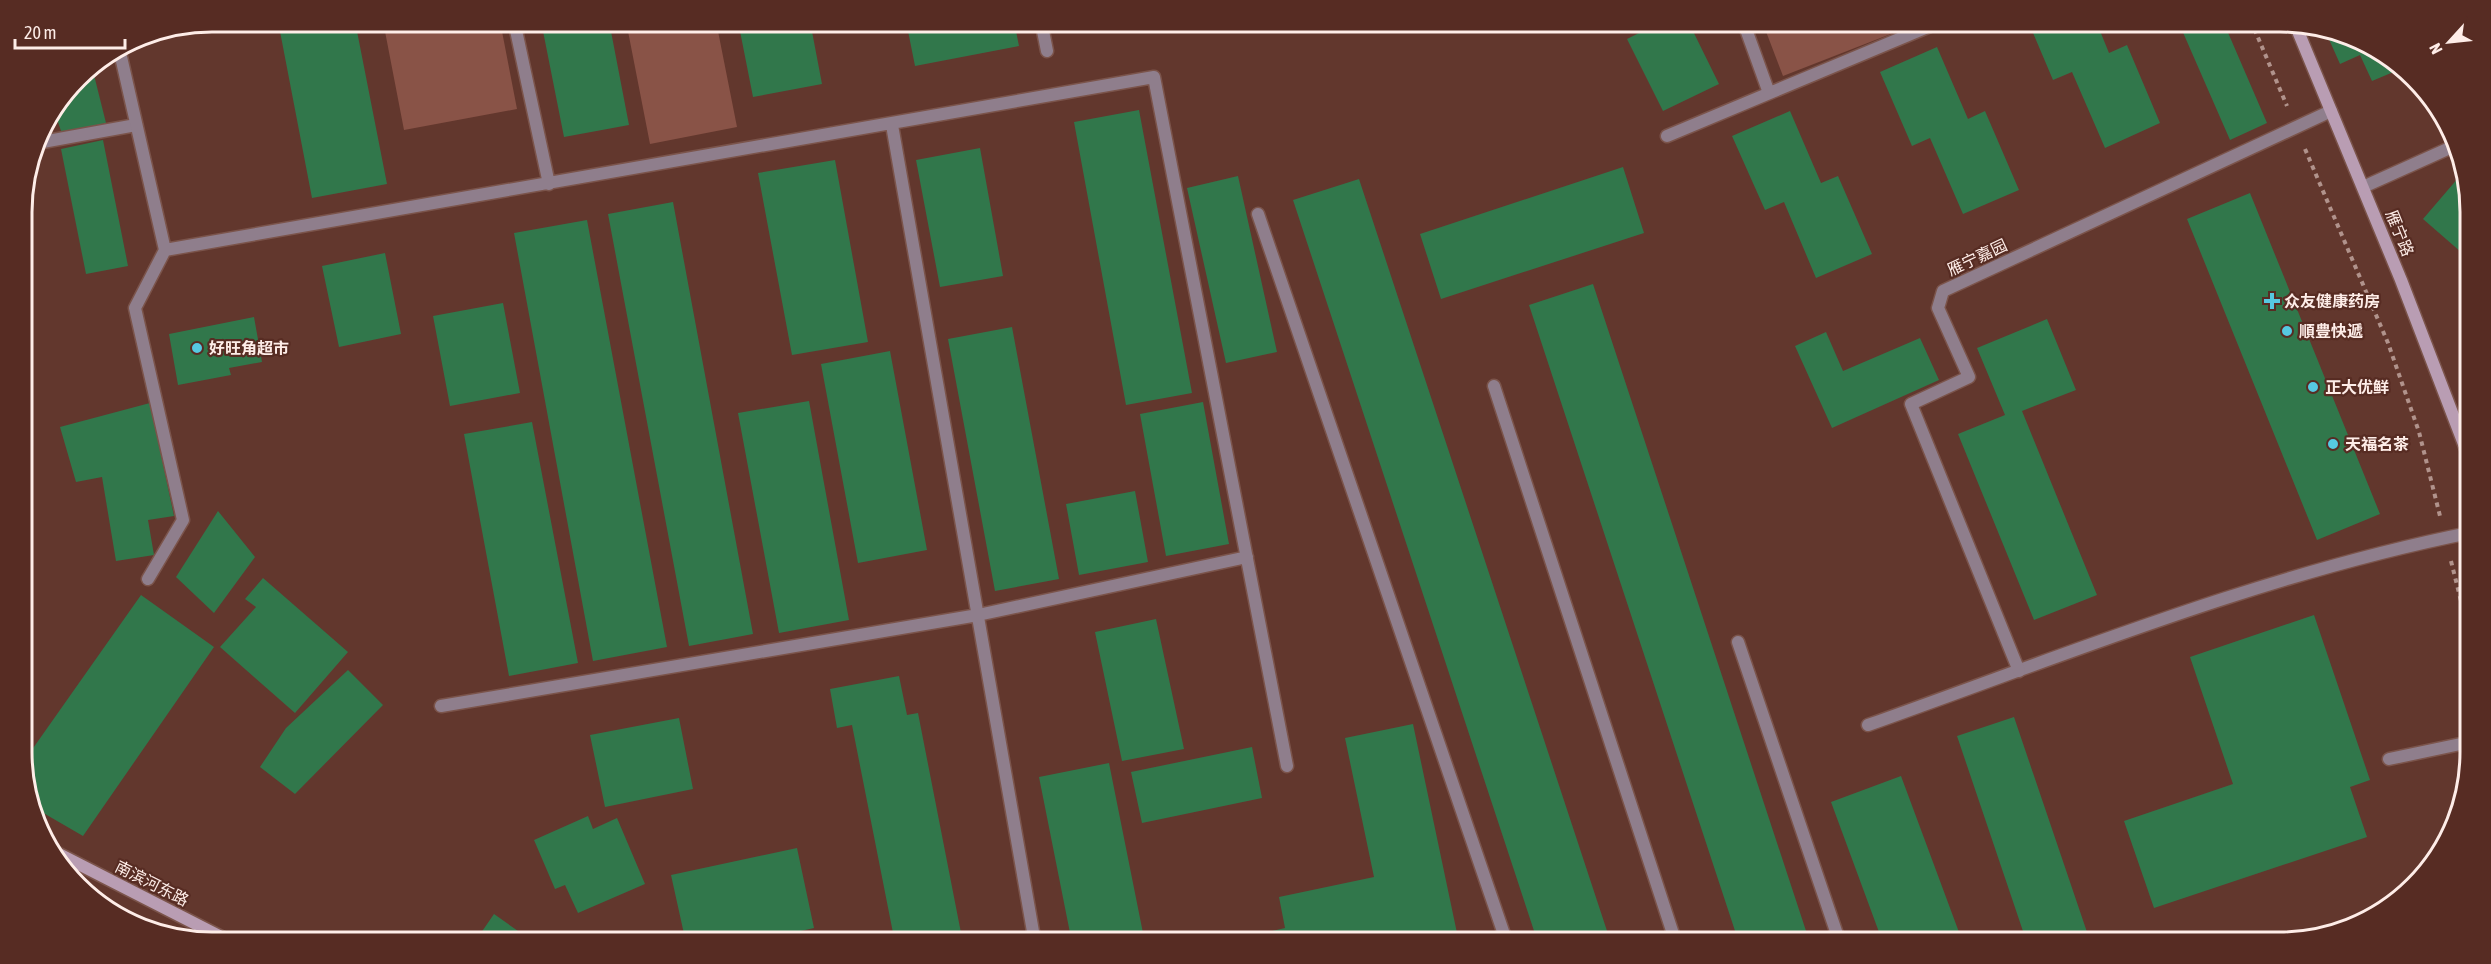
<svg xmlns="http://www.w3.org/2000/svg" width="2491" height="964" font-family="'Asap Condensed','Noto Sans SC',sans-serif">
  <rect width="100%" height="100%" fill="#62372d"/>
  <path fill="#895347" d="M383,21h117l17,88 -113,21z
    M626,21h90l21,106 -87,17z
    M1762,21h162l-141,55z"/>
  <path fill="#31774b" d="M278,21h77l32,163 -75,14z
    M541,21h68l20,104 -65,12z
    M738,21h72l12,63 -69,13z
    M906,21h108l5,25 -104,20z
    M1646,21h42l31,63 -56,27 -36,-72 22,-11z
    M2028,21h68l13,32 18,-8 33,78 -55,25 -33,-76 -19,8z
    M2178,21h45l44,102 -37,17z
    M2324,28l17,3 54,29 8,8 -31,13 -12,-26 -20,9z
    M1937,47l31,72 17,-8 34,79 -56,24 -33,-76 -18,8 -32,-74z
    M92,67l14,56 -44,11 -8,-24 32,-41z
    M1139,110l53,283 -66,12 -52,-283z
    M1790,111l31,72 17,-7 34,78 -56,24 -32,-76 -19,8 -33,-74z
    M103,140l25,126 -42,8 -25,-125z
    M980,148l23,128 -63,11 -24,-127z
    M835,160l33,182 -76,13 -34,-182z
    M1623,167l21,66 -203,66 -21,-65z
    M1238,176l39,176 -51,11 -39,-175z
    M2459,177l9,9 1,73 -46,-40z
    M1359,179l252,764h-73l-245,-743z
    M2250,193l130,321 -63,26 -130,-321z
    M673,202l80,432 -64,12 -81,-432z
    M587,220l80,427 -74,14 -79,-428z
    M385,253l16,81 -62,13 -17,-81z
    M1593,284l217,659h-71l-210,-638z
    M503,303l17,90 -70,13 -17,-90z
    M254,317l8,45 -33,6 2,7 -53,10 -9,-51z
    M2047,319l29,71 -54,21 75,184 -63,25 -76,-186 47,-19 -28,-67z
    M1012,327l47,252 -64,12 -47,-252z
    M1826,332l17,39 77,-33 19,42 -107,48 -37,-82z
    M890,351l37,199 -69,13 -37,-199z
    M809,401l40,219 -70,13 -41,-220z
    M1203,402l26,142 -63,12 -26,-142z
    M150,403l24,113 -26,4 6,35 -38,6 -14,-84 -26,5 -16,-55z
    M532,422l46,241 -69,13 -45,-242z
    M1135,491l13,71 -69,13 -13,-71z
    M218,511l37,46 -41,56 -38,-36z
    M263,578l85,74 -53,61 -75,-66 36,-40 -11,-8z
    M141,595l73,52 -131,189 -50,-29 -8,-18 -1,-28z
    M2314,615l56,165 -20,7 17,50 -213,71 -30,-87 109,-37 -43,-127z
    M1156,619l28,130 -62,12 -27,-129z
    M348,670l35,35 -88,89 -35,-27 26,-39z
    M899,676l8,39 11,-2 45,230h-68l-43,-218 -15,3 -7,-39z
    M2014,717l75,221 -13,5h-49l-70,-207z
    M679,718l14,71 -88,18 -15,-72z
    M1413,724l44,209 -49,10h-187l64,-15 -6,-31 95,-20 -29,-139z
    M1252,747l10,51 -120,25 -11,-51z
    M1109,763l36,180h-73l-33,-166z
    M1901,776l62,167h-80l-52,-141z
    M588,816l5,13 24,-11 28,66 -67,29 -13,-28 -10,4 -21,-49z
    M797,848l17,80 -66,15h-62l-15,-68z
    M494,914l41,29h-61z"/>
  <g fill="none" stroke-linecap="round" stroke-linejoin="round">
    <defs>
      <path id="service" d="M1041,21l6,30
        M37,143l99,-18
        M1738,642l102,301
        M1868,725c197,-70 396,-151 601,-192
        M2389,759l81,-17"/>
      <path id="minor" d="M514,21l35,163
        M1743,21l26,72
        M119,48l46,202 989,-173 133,689
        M892,125l143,818
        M1667,136l275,-115
        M2363,187l89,-40
        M1258,214l249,729
        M1494,386l182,557
        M148,579l35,-59 -48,-212 30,-58
        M2019,671l-108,-267 58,-27 -31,-69 5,-17 388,-180
        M441,706l537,-91 269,-58"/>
      <path id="secondary" d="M2295,24l106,256 68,177
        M55,852l178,91"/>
    </defs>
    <use href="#service" stroke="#7b544b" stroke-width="15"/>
    <use href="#minor" stroke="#7b544b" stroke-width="15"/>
    <use href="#secondary" stroke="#7b544b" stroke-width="15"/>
    <path stroke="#b1938c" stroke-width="4" stroke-dasharray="4.5 4.5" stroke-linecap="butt" d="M2251,21l36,85
      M2305,149l83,194 31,89 21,84
      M2451,561l19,76"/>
    <use href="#service" stroke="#8f7e8c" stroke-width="12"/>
    <use href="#minor" stroke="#8f7e8c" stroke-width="12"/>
    <use href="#secondary" stroke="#b99db3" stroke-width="12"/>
  </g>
  <g fill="#56c9e1" stroke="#572c23" stroke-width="2">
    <path d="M2269 292h6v6h6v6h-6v6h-6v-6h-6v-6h6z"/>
    <circle cx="2287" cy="331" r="6"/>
    <circle cx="197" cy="348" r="6"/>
    <circle cx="2313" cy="387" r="6"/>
    <circle cx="2333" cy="444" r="6"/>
  </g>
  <g text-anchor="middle" stroke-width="4.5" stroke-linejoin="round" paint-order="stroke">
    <g font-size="16" fill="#feede8" stroke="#572c23">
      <text transform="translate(2400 233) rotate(68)" y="6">雁宁路</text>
      <text transform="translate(1977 257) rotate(-25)" y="6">雁宁嘉园</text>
      <text transform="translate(152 883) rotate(27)" y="6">南滨河东路</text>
    </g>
    <g font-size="16" font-weight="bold" fill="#feede8" stroke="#572c23" text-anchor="start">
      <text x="2284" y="307">众友健康药房</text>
      <text x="2299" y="337">順豊快遞</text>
      <text x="209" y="354">好旺角超市</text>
      <text x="2325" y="393">正大优鲜</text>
      <text x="2345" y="450">天福名茶</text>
    </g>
  </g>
  <path d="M0 0H2491V964H0ZM212 32H2280A180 180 0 0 1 2460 212V752A180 180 0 0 1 2280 932H212A180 180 0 0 1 32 752V212A180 180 0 0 1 212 32Z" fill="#572c23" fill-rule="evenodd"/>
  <path fill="none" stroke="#feede8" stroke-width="3" d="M212 32H2280A180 180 0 0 1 2460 212V752A180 180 0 0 1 2280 932H212A180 180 0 0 1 32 752V212A180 180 0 0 1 212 32Z"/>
  <g transform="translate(2449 42) rotate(243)" stroke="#572c23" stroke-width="4.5" paint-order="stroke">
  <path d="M0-4.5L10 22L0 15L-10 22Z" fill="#feede8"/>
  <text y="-9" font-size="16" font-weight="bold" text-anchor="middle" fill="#feede8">N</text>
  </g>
  <path d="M15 39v9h110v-9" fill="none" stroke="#feede8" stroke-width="3"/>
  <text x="24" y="39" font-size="18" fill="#feede8" stroke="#572c23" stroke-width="4.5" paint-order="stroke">20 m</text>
</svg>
